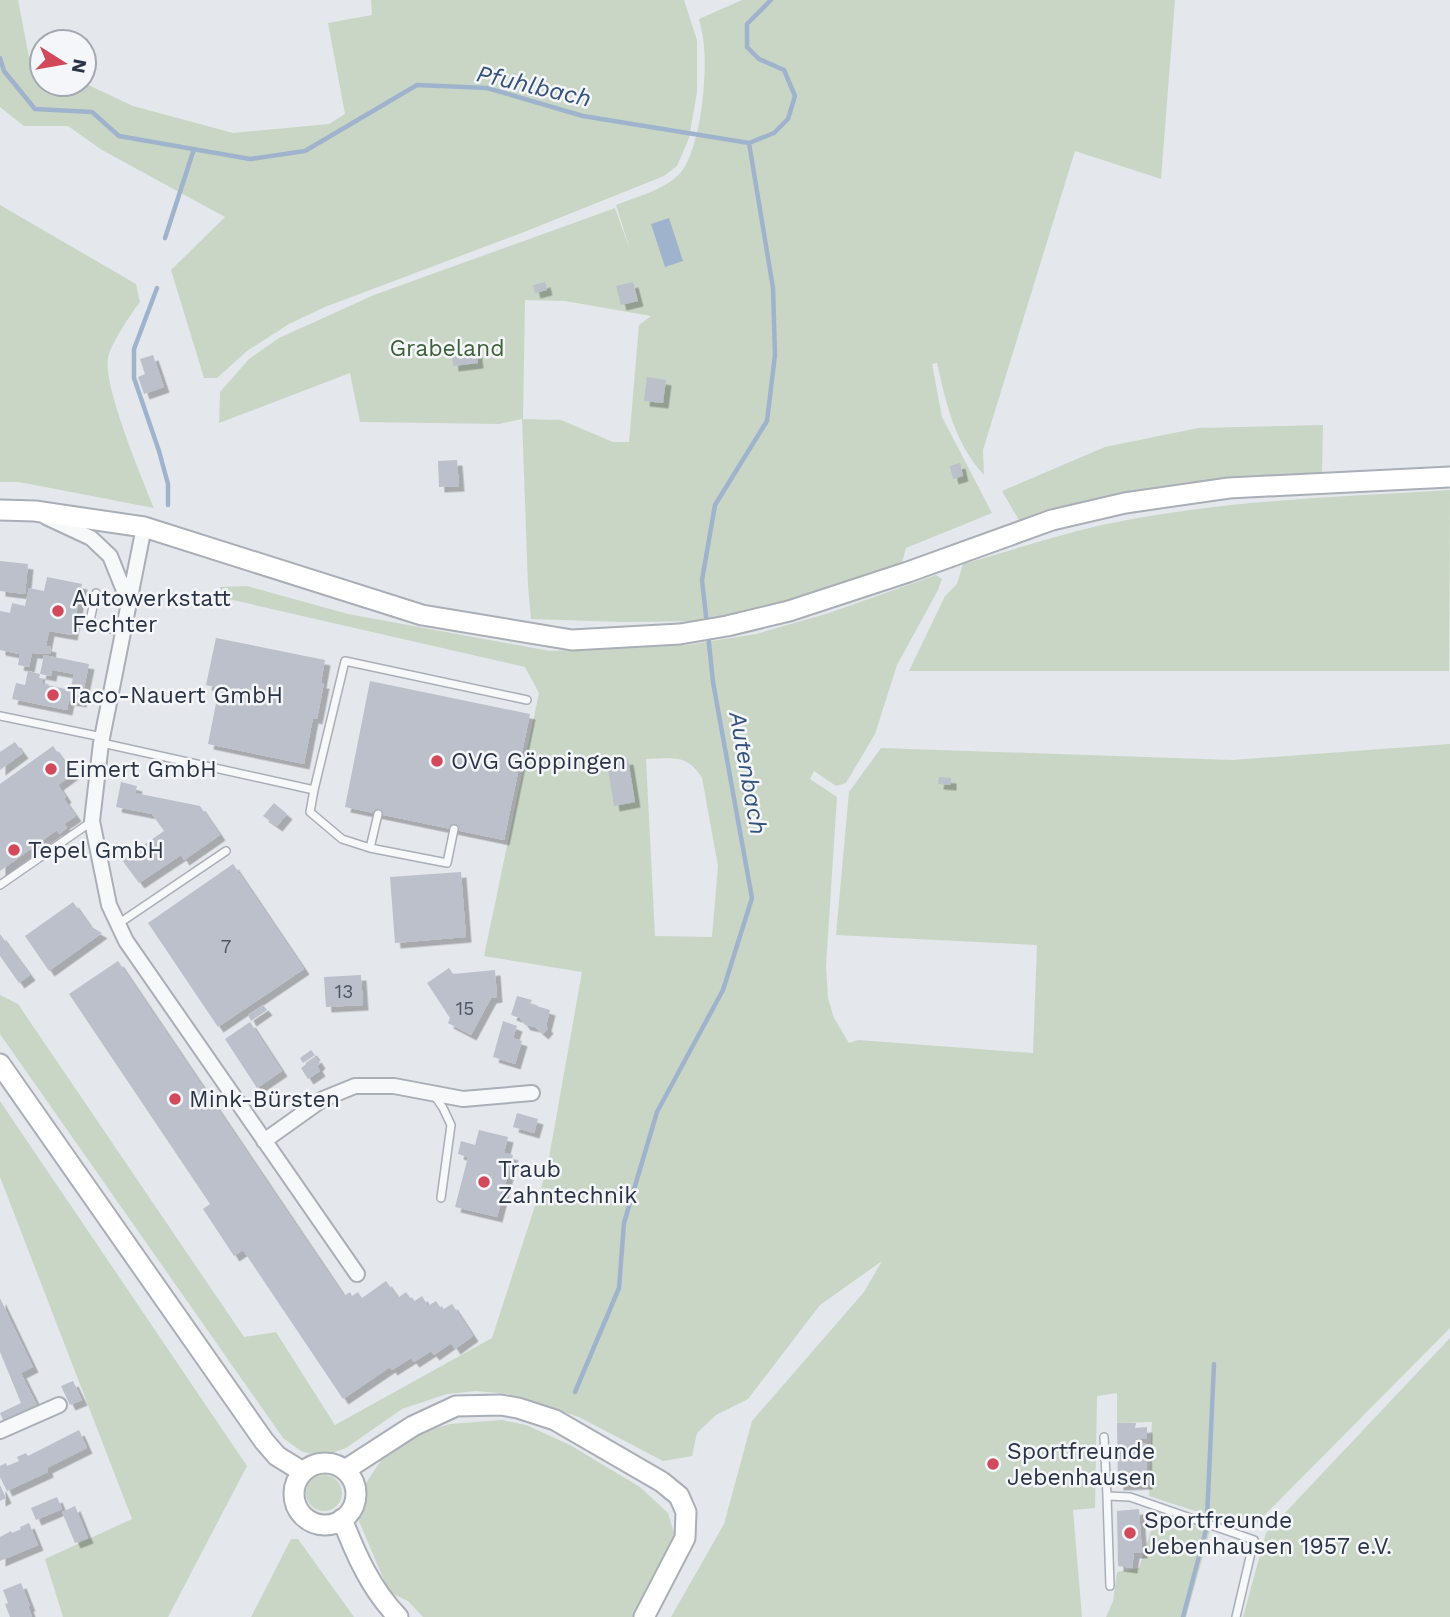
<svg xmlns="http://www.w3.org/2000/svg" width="1450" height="1617" font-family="'Work Sans',sans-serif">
  <defs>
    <filter id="shadow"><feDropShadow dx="5.5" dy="5.5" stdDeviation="0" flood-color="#0004"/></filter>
  </defs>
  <rect width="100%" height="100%" fill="#e4e7ec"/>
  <path fill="#c9d6c5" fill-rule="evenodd" d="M0,0h18l11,57 13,6v21l42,-1 49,23 100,27 96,-9 16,-10 -17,-91 44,-8 -1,-15h313l13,40v52l-8,46 -12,28 -13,10 -140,56 -199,75 -36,17 -42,27 -30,27h-13l-33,-108 54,-53 -123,-67 -34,-24h-44l-24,-19z
    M742,0h433l-14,179 -86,-28 -92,299 1,25c-29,-31 -38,-72 -47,-112l-5,1 10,53 50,96 -86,35 -4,14 -82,31 -107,28 -91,1 -91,-3 -3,-33 -6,-167 -23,5 -139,-2 -10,-49 -131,50 1,-31 29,-33 30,-21 95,-43 241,-87 16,45 -15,-48c20,-8 52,-16 66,-34 19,-27 25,-93 22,-126 -1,-9 -3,-18 -5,-26zM525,300l40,1 86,15 -12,9 -10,117h-16l-52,-22 -38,-1z
    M0,205l136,79 4,18c-9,12 -29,41 -32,56 -5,28 34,120 46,150l-135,-26h-19z
    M1323,425l-1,48 -153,12 -80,17 -69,20 -18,-31 103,-44 93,-19z
    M1450,490l-1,181h-540l36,-75 12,-12 6,-20c51,-14 102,-32 154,-42 110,-22 222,-25 333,-32z
    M936,575l6,4 -4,11 -41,75 -22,69 -29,49 -10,3 -22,-15 -4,8 27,18 -11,169 2,32 6,20 15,25 9,-3 175,13 4,-108 -201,-10 13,-143 32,-44 351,12 218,-16v584l-199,201 -102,-33 3,-74 -35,1v-30l-20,3 -2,112 -22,2 9,107h-411l53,-93 28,-103 112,-129 18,-31 -62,44 -72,94 -32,16 -19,18 -5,23 -29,5 -84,-44 -71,-23 -32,-3 -29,3 -45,15 -56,39 -25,9 -20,-6 -18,-13 -283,-404v-39l18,9 226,333 32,-5 59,93 157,-87 55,-169 35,-197 -98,-16 55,-263 -14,-26 -301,-69 -4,-11 27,-1 101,28 202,37 137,-6 69,-11 73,-21zM646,759c25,0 41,-6 56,19l16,88 -6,71 -57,-1z
    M0,1101l247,365 -79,151h-105l-18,-58 87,-40 -132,-342z
    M1450,1338v279h-207l23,-84z
    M502,1420l24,5 44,20 70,42 28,26 7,23 -11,32 -27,49h-214l-15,-16 -19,-9 -30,-71 2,-20 5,-18 16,-24 31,-24 37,-11z
    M306 1493a18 18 0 1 1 36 0a18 18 0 1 1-36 0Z
    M1157,1512l53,19 -24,86h-80l7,-16 4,-29 22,-4z
    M291,1539h7l56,78h-103z"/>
  <path fill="#9fb4cc" d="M669,218l14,43 -18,6 -14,-43z"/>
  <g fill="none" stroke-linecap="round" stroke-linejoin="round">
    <path stroke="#9fb4cc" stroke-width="4.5" d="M0,58l4,13 31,38 57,3 27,24 131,23 55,-8 112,-66 70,3 96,28 166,27 25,-10 14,-14 7,-23 -11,-26 -25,-11 -12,-12v-23l24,-24
      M165,238l29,-89
      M157,288l-23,61v29l25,73 9,33v21
      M707,625l-5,-45 13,-75 52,-84 8,-66 -2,-67 -24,-145
      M575,1392l44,-104 5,-65 33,-111 66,-122 29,-92 -39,-216 -5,-48
      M1207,1518l7,-154
      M1183,1617l23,-87"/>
  </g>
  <path fill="#bbc0ca" filter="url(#shadow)" d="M545,282l2,8 -12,3 -2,-8z
    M633,282l5,19 -17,4 -5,-19z
    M476,346l2,17 -25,3 -1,-17z
    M153,355l11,32 -20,7 -6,-17 7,-3 -5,-15z
    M647,377l19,3 -3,23 -19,-2z
    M457,460l2,26 -20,1 -1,-26z
    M960,463l3,13 -10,3 -3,-13z
    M0,561l28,3 -3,30 -25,-3z
    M47,577l35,7 -10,51 -23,-4 -3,15 5,1 -1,7 -18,-1 -3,14 -11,-2 2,-11 -20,-4v-39l10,2 2,-10 13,3 4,-18 15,3z
    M216,638l109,22 -4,23h3l-7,36 -4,-1 -9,46 -96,-20 11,-56 -13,-3z
    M44,655l45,9 -8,38 -12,-2 -2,10 -55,-11 4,-16 9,2 3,-14 12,3 -1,4 4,1 -1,5 28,6 4,-16 -22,-4 -1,6 -11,-2z
    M370,681l160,33 -26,126 -159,-33z
    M15,742l8,11 -23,17v-18z
    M53,746l20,28 -15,11 8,12 -2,2 12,17 -12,8 3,4 -8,6 -2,-4 -57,41v-87z
    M628,759l7,43 -21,4 -7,-44z
    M939,777l12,1v7l-13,-1z
    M121,782l16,4 -2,7 65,13 20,29 -36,25 -3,-5 -42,28 -17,-23 42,-29 -12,-17 -36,-7z
    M274,803l13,11 -10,12 -14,-10z
    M233,864l71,105 -86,58 -70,-104z
    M461,872l5,65 -71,6 -5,-66z
    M73,902l17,24 12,7 -53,38 -24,-35z
    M0,934l30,41 -11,8 -19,-27z
    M118,961l226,335 6,-4 2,4 6,-4 4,6 24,-17 12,17 8,-6 7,10 9,-6 6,10 8,-5 6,9 10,-6 21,32 -18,13 -4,-6 -17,12 -3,-4 -17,11 -3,-4 -19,12 -2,-3 -47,32 -100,-149 -9,6 -31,-47 7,-5 -141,-210z
    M449,968l4,6 42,-4 2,27 -6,1 -20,37 -23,-12 2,-5 -23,-35z
    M361,975l2,30 -37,2 -2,-30z
    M517,996l15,4 -2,4 20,6 -4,16 2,2 -5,6 -8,-7 -10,-2 -5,-7 -9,-3z
    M263,1005l4,5 -16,11 -3,-6z
    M503,1021l14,5 -4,12 9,3 -7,23 -22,-7z
    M250,1022l32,49 -25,17 -32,-49z
    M311,1050l4,5 -12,8 -3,-5z
    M316,1057l4,6 -3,3 3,5 -12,8 -7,-11z
    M517,1113l21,6 -4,14 -21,-6z
    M479,1130l29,7 -4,16 9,2 -16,62 -42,-10 13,-50 -10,-3 3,-13 14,4z
    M0,1298l33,69 -12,6 18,36 -34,16 -5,-12 21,-10 -21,-51z
    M73,1381l9,19 -12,5 -9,-19z
    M1117,1423h19l-1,5 12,-1v12h-11v5l10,-1 1,41 -29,1z
    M79,1430l8,18 -40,20 1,4 -41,19 -7,-14v-11l6,-3 1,3 12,-5 -2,-4 9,-4 2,3z
    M0,1485l6,13 -6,3z
    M57,1497l5,12 -26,11 -5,-12z
    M75,1506l13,32 -13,5 -13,-31z
    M1139,1509l3,44h-8l-2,15 -14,-2 -1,-55z
    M29,1523l9,22 -38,16v-24l11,-6 1,2 9,-4 -1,-2z
    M21,1583l9,23h-2l4,11h-22l-5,-13 3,-1 -5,-13z"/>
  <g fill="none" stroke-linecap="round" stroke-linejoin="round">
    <defs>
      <path id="lane" d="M96,593l-7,32 34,6
        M0,716l102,21
        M102,743l212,47 -4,22 32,27 28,9 77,15 7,-34
        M314,790l31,-129 182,39
        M370,848l8,-34
        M0,885l91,-63
        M118,924l108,-73
        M434,1095l9,13 8,17 -10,73
        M1104,1437l3,59
        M1110,1586l-3,-90 23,1 124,43 -18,77"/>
      <path id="street" d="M46,517l45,21 19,18 19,47
        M144,527l-43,216 -9,78 17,84 17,36 231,333
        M264,1141l59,-42 32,-13h39l69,13 69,-6
        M0,1431l59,-26"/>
      <path id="secondary" d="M0,510l35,1 109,16 278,88 150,25 108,-6 47,-8 62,-15 119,-39 144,-52 73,-17 104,-15 221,-11
        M0,1064l264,377 13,15 26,16
        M294 1494a31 31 0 1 1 62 0a31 31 0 1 1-62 0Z
        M345,1470l68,-44 43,-20 45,-1 17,3 37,12 107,62 17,14 7,16 -1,26 -41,79
        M342,1519c14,36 29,70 56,98"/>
    </defs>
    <use href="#lane" stroke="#a9aeb7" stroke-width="10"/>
    <use href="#street" stroke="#a9aeb7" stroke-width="18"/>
    <use href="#secondary" stroke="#a9aeb7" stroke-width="23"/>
    <use href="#lane" stroke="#f7f8fa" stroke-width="7"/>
    <use href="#street" stroke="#f7f8fa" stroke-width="14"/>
    <use href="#secondary" stroke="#fff" stroke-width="19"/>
  </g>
  <g fill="#d1495b" stroke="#f4f6f9" stroke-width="2.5">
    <circle cx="58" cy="611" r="7"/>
    <circle cx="53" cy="695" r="7"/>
    <circle cx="437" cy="761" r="7"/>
    <circle cx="51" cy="769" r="7"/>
    <circle cx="14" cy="850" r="7"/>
    <circle cx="175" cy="1099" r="7"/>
    <circle cx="484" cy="1182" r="7"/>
    <circle cx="993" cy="1464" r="7"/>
    <circle cx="1130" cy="1533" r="7"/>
  </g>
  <g text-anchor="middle" stroke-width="5" stroke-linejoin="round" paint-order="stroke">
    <g font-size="19" fill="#4f5766">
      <text x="226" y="953">7</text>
      <text x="344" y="998">13</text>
      <text x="465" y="1015">15</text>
    </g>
    <g font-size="23" fill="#3f6138" stroke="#f4f6f9">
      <text x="447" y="356">Grabeland</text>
    </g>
    <g font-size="23" fill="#2b3445" stroke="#f4f6f9" text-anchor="start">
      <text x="72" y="606">Autowerkstatt<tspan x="72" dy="26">Fechter</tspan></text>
      <text x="67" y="703">Taco-Nauert GmbH</text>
      <text x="451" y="769">OVG Göppingen</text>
      <text x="65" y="777">Eimert GmbH</text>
      <text x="28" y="858">Tepel GmbH</text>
      <text x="189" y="1107">Mink-Bürsten</text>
      <text x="498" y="1177">Traub<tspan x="498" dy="26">Zahntechnik</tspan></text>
      <text x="1007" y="1459">Sportfreunde<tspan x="1007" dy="26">Jebenhausen</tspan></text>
      <text x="1144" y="1528">Sportfreunde<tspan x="1144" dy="26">Jebenhausen 1957 e.V.</tspan></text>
    </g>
    <g font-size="24" font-style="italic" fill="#34527a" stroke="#f4f6f9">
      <text transform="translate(534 86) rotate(13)" y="8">Pfuhlbach</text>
      <text transform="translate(748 773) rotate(80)" y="8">Autenbach</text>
    </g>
  </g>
  <g transform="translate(63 63) rotate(101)"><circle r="33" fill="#f4f6f9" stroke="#a4a8b1" stroke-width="2"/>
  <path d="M0-5L12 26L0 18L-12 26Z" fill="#d1495b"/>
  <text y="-10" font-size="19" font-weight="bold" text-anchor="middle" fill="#2b3445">N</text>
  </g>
</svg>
